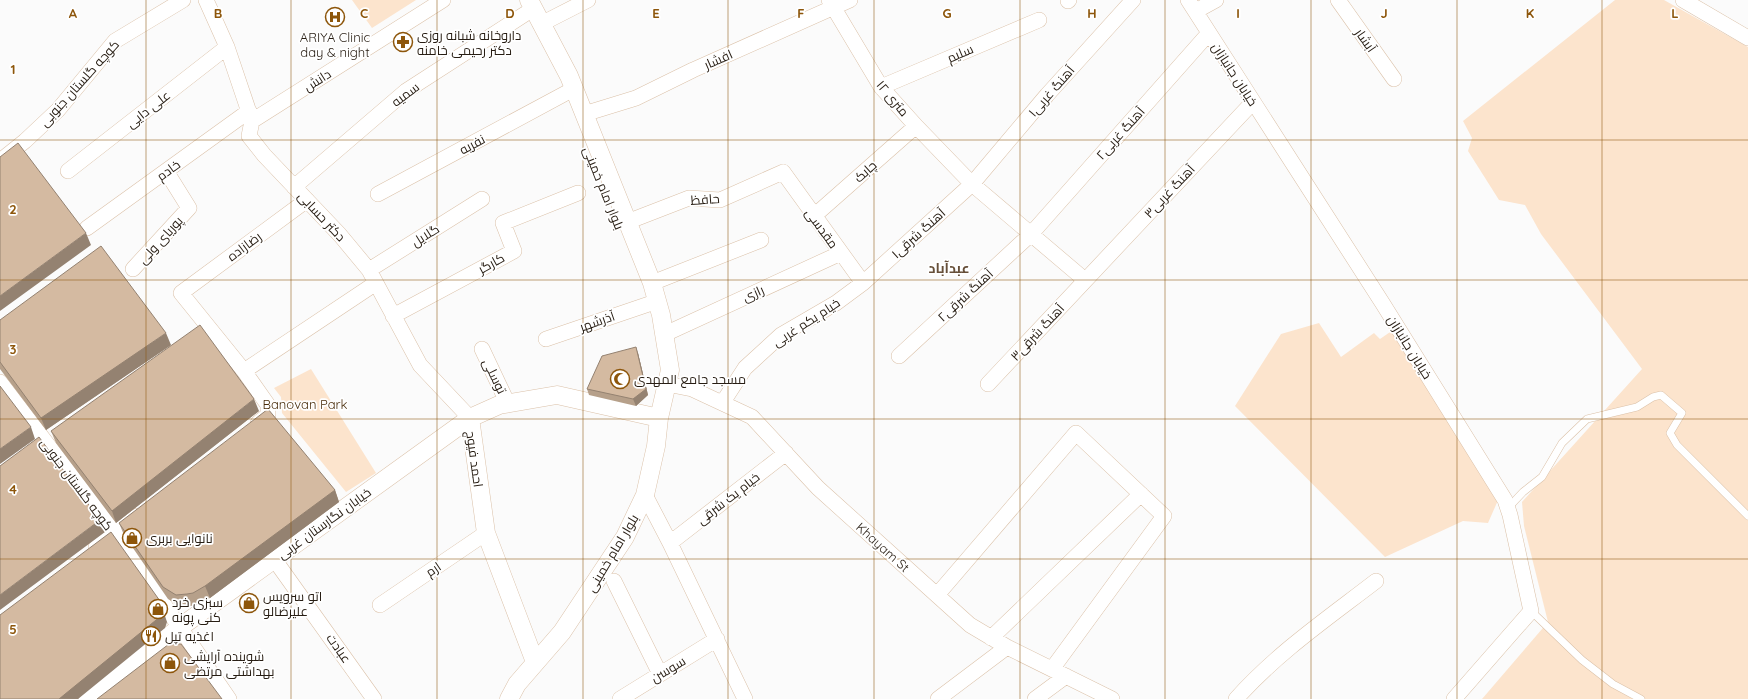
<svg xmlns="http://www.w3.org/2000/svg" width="1748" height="699" font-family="Quicksand,Cairo,sans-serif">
  <rect width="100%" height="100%" fill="#fbfbfb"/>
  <path fill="#fce4cd" d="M352,0h64l-44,28z
    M1615,0h49l84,47v652h-266l66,-77 -24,-96 -2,-24 120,-133 -101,-135 -16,-29 -26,-5 -31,-49 4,-13 -9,-17z
    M1319,323l22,34 33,-24 6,6 13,-9 106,168 -11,25 -25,-2 -78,36 -150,-151 46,-72z
    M311,369l65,104 -30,19 -64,-79 -1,-16 -7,-9z"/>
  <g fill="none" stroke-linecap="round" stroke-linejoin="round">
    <defs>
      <path id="service" d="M1508,508l15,-16 19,-15 20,-34 25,-24 50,-12 16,-10 8,-2 21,18 -12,20 7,12 71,71
        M1531,611l51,49 31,24 28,15"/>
      <path id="minor" d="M206,0l21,47 25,74 -3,15 15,19 76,80 29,35 51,95 50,53
        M829,0l52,87 35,39 56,58 113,96
        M1188,0l195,304 122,196 5,15 21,96 -77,88
        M1338,0l56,79
        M1683,0l65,38
        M1068,1l1,-1
        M1196,11l20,-11
        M541,24l47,-24
        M881,87l158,-67
        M584,114l52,-16 57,-28 157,-70
        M252,121l191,-121
        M0,161l25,-20 33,-31 57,-69 68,-41
        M68,171l159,-124
        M294,187l112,-96 119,-77
        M378,194l188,-101
        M814,216l102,-90
        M627,222l62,-24 31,2 63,-28 80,111
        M87,228l162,-117
        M133,269l56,-61 -23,-37
        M369,270l113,-71
        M652,283l109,-43
        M393,316l121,-65 -11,-28 75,-30
        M665,334l176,-81
        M546,339l103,-35
        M482,349l26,55
        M899,356l132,-122 178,-201
        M244,371l132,-88
        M0,382l115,151 114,166
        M667,384l25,5 60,28 66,71 152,137 37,22 105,52
        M988,384l265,-282
        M723,402l22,-34 36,-33 55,-32 27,-20 109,-99 75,-89 86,-95
        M258,423l10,-8v-10l-24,-34 -63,-78 126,-93
        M645,495l25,48 75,156
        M670,543l116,-90
        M96,547l41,-31
        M274,559l100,140
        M614,581l46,93
        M937,595l139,-162 88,83 -112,153
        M380,605l106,-72
        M991,638l150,-144
        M620,699l97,-60
        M938,699l69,-52
        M1035,699l31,-23
        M1236,699c41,-46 92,-81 140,-118"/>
      <path id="tertiary" d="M470,418l16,115 49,129
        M88,699l91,-71 291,-210 29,-13 58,-10 102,23
        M509,699l8,-15 45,-52 63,-95 20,-42 11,-49 3,-28 11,-48 -9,-55 -9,-32 -83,-207 -40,-76"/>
    </defs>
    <use href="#service" stroke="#dbc1a8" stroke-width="8"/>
    <use href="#minor" stroke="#dbc1a8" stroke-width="16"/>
    <use href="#tertiary" stroke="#dbc1a8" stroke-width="19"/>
    <use href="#service" stroke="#fff" stroke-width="7"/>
    <use href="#minor" stroke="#fff" stroke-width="15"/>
    <use href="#tertiary" stroke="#fff" stroke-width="18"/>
  </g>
  <path fill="#b6a08a" d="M0,320l171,25 -125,85 -46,-61z
    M638,353l10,42 -12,11 -47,-11 -2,-6z
    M259,411l-143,112 -60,-80 -5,-12z
    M335,490l4,12 -129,96 -13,7 -6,1 -10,1 -13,-8 -44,-64 -5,-12z"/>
  <path fill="#948271" d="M86,233l5,12 -91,66v-15z
    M166,333l5,12 -125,85 -5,-12z
    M636,347l2,6 10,42 -12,11 -3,-7z
    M254,399l5,12 -143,112 -4,-12z
    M31,427l4,12 -35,25v-15z
    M335,490l4,12 -129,96 -5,-12z
    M100,520l5,12 -105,78v-15z
    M160,601l7,21 -2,6 -87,71h-19z"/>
  <path fill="#d4baa1" stroke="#948271" d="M18,143l68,90 -86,63v-139z
    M101,246l65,87 -125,85 -41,-56v-42z
    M200,325l54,74 -142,112 -61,-80z
    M636,347l10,42 -13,10 -46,-10 15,-33z
    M0,386l31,41 -31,22z
    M268,409l67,81 -130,96 -12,7 -6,1 -11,1 -13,-8 -44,-64z
    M39,437l61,83 -100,75v-129z
    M111,532l49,69 2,9 -1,6 -102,83h-59v-84z
    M169,644h12l41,55h-125z"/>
  <path fill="none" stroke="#8d560b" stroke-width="1" stroke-opacity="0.55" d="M146,0v699M291,0v699M437,0v699M583,0v699M728,0v699M874,0v699M1020,0v699M1165,0v699M1311,0v699M1457,0v699M1602,0v699M0,140h1748M0,280h1748M0,419h1748M0,559h1748"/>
  <defs>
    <symbol id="hospital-ring" viewBox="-11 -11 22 22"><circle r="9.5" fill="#fff" stroke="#8d560b" stroke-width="1.5"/><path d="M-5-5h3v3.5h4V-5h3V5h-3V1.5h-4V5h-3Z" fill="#8d560b"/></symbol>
    <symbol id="pharmacy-ring" viewBox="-11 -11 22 22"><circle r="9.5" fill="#fff" stroke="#8d560b" stroke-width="1.5"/><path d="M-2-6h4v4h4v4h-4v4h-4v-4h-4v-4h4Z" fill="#8d560b"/></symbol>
    <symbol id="mosque-ring" viewBox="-11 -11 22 22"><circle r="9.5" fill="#fff" stroke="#8d560b" stroke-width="1.5"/><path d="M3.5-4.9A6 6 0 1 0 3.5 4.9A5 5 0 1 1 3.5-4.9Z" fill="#8d560b"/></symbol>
    <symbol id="shop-ring" viewBox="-11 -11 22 22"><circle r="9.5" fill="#fff" stroke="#8d560b" stroke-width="1.5"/><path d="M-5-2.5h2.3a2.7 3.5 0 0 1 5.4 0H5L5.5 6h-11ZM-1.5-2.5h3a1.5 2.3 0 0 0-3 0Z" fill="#8d560b"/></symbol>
    <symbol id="restaurant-ring" viewBox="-11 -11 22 22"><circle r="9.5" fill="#fff" stroke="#8d560b" stroke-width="1.5"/><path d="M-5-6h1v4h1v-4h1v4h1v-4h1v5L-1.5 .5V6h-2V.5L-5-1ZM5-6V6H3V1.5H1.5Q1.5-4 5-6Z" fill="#8d560b"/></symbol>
  </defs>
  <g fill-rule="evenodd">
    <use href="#hospital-ring" x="324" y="6" width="22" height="22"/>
    <use href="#pharmacy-ring" x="392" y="31" width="22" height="22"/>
    <use href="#mosque-ring" x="609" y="368" width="22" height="22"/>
    <use href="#shop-ring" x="121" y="527" width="22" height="22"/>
    <use href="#shop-ring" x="238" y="592" width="22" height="22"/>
    <use href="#shop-ring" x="147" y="598" width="22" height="22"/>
    <use href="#restaurant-ring" x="140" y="625" width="22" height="22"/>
    <use href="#shop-ring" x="159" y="652" width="22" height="22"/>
  </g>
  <g text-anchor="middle" stroke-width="3.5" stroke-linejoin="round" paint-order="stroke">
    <g font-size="13" fill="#271d13" stroke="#fff" text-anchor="start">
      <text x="417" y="40">داروخانه شبانه روزی<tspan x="417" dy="15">دکتر رحیمی خامنه</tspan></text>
      <text x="335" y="42" text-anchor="middle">ARIYA Clinic<tspan x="335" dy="15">day &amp; night</tspan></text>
      <text x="634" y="384">مسجد جامع المهدی</text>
      <text x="146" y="543">نانوایی بربری</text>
      <text x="263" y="601">اتو سرویس<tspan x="263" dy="15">علیرضالو</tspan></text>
      <text x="172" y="607">سبزی خرد<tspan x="172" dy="15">کنی پونه</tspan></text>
      <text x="165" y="641">اغذیه تپل</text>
      <text x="184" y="661">شوینده آرایشی<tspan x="184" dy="15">بهداشتی مرتضی</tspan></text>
    </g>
    <g font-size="13" fill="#271d13" stroke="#fff">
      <text transform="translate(1366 40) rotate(55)" y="5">آبشار</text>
      <text transform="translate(960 53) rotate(-23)" y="5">سلیم</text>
      <text transform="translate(718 59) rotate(-24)" y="5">افشار</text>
      <text transform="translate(1235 74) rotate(57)" y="5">خیابان جانبازان</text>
      <text transform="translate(317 80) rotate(-32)" y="5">دانش</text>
      <text transform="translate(79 83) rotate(-48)" y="5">کوچه گلستان جنوبی</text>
      <text transform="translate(1051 91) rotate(-49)" y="5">آهنگ غربی۱</text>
      <text transform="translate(405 94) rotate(-37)" y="5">سمیه</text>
      <text transform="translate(893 98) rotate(50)" y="5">۱۲ متری</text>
      <text transform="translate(148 109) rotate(-38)" y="5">علی دایی</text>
      <text transform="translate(1120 133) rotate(-48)" y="5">آهنگ غربی۲</text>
      <text transform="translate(472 144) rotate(-28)" y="5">نفریه</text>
      <text transform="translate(168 170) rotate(-36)" y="5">خادم</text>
      <text transform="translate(865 171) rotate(-42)" y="5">چابک</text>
      <text transform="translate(604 188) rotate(68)" y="5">بلوار امام خمینی</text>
      <text transform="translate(1169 191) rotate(-47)" y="5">آهنگ غربی۳</text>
      <text transform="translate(705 199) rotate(-4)" y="5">حافظ</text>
      <text transform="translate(322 216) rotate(47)" y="5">دکتر حسابی</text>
      <text transform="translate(822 228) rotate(54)" y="5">مقدسی</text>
      <text transform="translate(918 233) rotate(-42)" y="5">آهنگ شرقی۱</text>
      <text transform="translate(425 235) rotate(-32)" y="5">گلایل</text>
      <text transform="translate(160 240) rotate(-48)" y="5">پوریای ولی</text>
      <text transform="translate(244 246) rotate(-37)" y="5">رضازاده</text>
      <text transform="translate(491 263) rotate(-29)" y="5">کارگر</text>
      <text transform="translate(753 293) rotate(-24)" y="5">رازی</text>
      <text transform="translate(965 295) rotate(-43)" y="5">آهنگ شرقی۲</text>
      <text transform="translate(597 321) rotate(-19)" y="5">آذرشهر</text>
      <text transform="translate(806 322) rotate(-33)" y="5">خیام یکم غربی</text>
      <text transform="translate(1037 332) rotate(-47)" y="5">آهنگ شرقی۳</text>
      <text transform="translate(1410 347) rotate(58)" y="5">خیابان جانبازان</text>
      <text transform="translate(495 376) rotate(64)" y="5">توسلی</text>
      <text transform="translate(475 459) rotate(82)" y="5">احمد فیوج</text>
      <text transform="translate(77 484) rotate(53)" y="5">کوچه گلستان جنوبی</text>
      <text transform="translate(728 498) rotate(-38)" y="5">خیام یک شرقی</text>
      <text transform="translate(324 523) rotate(-36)" y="5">خیابان نگارستان غربی</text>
      <text transform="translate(883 547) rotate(42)" y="5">Khayam St</text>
      <text transform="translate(612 553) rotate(-59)" y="5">بلوار امام خمینی</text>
      <text transform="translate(433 569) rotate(-34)" y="5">ارم</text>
      <text transform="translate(339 648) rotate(55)" y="5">عبادت</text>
      <text transform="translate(668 669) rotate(-31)" y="5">سوسن</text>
    </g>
    <g font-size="13" fill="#492d0b" stroke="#fff">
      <text x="305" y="409">Banovan Park</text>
    </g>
    <g font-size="14" font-weight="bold" fill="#664f39" stroke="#fff">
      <text x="949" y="273">عبدآباد</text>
    </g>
  </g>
  <g font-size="13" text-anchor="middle" font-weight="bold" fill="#8d560b" stroke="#fff" stroke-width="3.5" stroke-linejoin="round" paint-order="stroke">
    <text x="73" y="18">A</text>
    <text x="218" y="18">B</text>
    <text x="364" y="18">C</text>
    <text x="510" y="18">D</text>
    <text x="656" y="18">E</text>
    <text x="801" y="18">F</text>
    <text x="947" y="18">G</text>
    <text x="1092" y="18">H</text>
    <text x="1238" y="18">I</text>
    <text x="1384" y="18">J</text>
    <text x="1530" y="18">K</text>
    <text x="1675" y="18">L</text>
    <text x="13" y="74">1</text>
    <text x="13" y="214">2</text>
    <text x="13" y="354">3</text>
    <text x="13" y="494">4</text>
    <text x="13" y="634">5</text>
  </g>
</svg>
